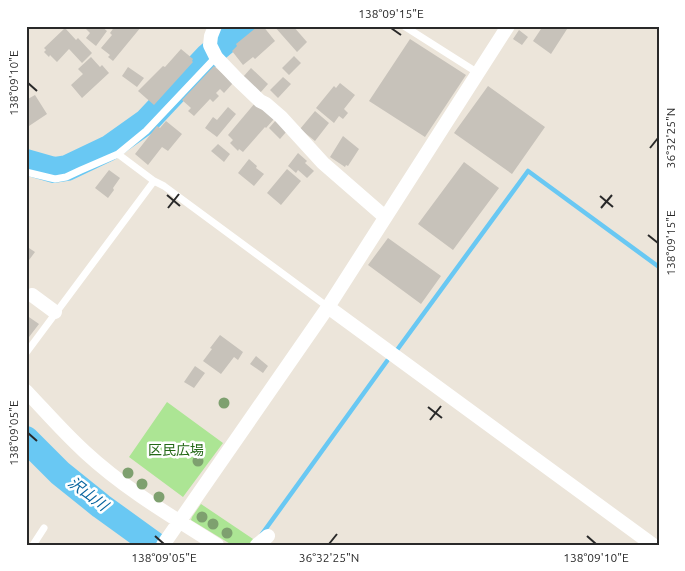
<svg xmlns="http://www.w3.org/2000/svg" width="685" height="571" font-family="Ubuntu,'Noto Sans JP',sans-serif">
  <rect width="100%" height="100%" fill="#ece5da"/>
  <path fill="#ace594" d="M167,402l56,41 -40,54 -54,-40z
    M201,504l55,37 -11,4h-13l-41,-25 1,-3z"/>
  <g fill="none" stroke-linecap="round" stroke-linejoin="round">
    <path stroke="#69c8f3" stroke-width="4.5" d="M397,350l131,-179 131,96
      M262,534l125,-173"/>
    <path stroke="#69c8f3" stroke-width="26" d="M26,162l28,8 13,-2 42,-20 38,-27 61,-65 36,-30
      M26,439l34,34 41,33 54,39"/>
  </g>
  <path fill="#c7c2ba" d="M88,26h13l6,5 -11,15 -10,-8 4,-5 -4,-4z
    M115,26h24l2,1 -28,34 -5,-4 2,-2 -9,-7 11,-13 -2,-2z
    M258,26h5l12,15 -20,18 -2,-2 -10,8 -11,-14 5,-5 -1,-2z
    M274,26h19l14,16 -10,10z
    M543,26h26l-18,28 -18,-13z
    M65,28l11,12 2,-2 14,15 -10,10 -13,-14 -12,13 -7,-7 -1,2 -5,-5 2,-2 -2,-2z
    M519,30l9,7 -6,8 -9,-6z
    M410,39l56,36 -41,62 -56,-36z
    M181,49l12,10 -1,2 1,1 -39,43 -16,-14 25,-25 2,1z
    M294,56l7,7 -12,12 -7,-7z
    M91,57l9,10 2,-2 7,8 -27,25 -11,-13 12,-11 -5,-5z
    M214,66l19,17 -9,10 -4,-4 -4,4 3,3 -6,6 -3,-3 -16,17 -6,-5 3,-3 -9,-8z
    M128,67l16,11 -7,9 -15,-11z
    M251,68l17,16 -8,9 -17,-16z
    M283,77l8,7 -13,14 -8,-8z
    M340,83l15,12 -11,14 4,4 -5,6 -4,-3 -5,7 -18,-15 18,-22 2,2z
    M488,86l57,41 -33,47 -58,-41z
    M35,95l12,19 -21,14v-28z
    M255,103l19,16 -8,9 -1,-1 -22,25 -4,-3 -1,2 -8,-8 3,-3 -5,-5z
    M228,107l8,7 -19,23 -12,-9 8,-11 4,3z
    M315,111l14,12 -14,18 -15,-12z
    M276,120l11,11 -7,8 -11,-11z
    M166,121l16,13 -14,17 -6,-4 -14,18 -13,-11 22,-28 3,2z
    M343,136l16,13 -11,17 -2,-1 -1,2 -15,-10z
    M218,144l12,10 -6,8 -13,-11z
    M298,153l9,8 -2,2 9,8 -7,7 -9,-8 -2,3 -8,-7z
    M249,159l8,7 -1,2 8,6 -10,12 -16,-13z
    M464,162l35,26 -46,62 -35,-26z
    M287,169l14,12 -20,24 -14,-12z
    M109,170l11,8 -7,10 1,2 -6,8 -13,-10z
    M388,238l53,38 -20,28 -53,-39z
    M26,246l9,6 -9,12z
    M26,315l13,9 -10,13 -1,-1 -2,2z
    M220,335l23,17 -5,8 -4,-3 -13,17 -18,-13 9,-12 -2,-1z
    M256,356l12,10 -5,7 -13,-9z
    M195,366l10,7 -11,15 -10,-6z"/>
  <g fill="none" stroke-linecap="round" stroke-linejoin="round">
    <path stroke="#fff" stroke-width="7" d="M404,26l74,47
      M118,154l36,27 10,5 164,121
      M26,172l29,7 11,-2 15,-7 37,-16 28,-23 70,-74
      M26,353l128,-172
      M33,545l11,-17"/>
    <path stroke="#fff" stroke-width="14" d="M215,26l-4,10 -1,9 6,12 21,22 23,22 6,3 15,13 42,46 62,54
      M32,295l23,17
      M328,307l325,238
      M26,391c19,20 38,42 59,61 40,37 86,64 132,93
      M163,545l165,-238 180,-281
      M257,545l11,-9"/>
  </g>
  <g fill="#7ea06f">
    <circle cx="224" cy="403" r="5.5"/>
    <circle cx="198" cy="461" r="5.5"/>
    <circle cx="128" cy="473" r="5.5"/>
    <circle cx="142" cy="484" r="5.5"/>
    <circle cx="159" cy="497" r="5.5"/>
    <circle cx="202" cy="517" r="5.5"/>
    <circle cx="213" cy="524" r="5.5"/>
    <circle cx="227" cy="533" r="5.5"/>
  </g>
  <path fill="none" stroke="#292929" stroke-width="2" d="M391,28l10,7M28,83l9,8M650,148l8,-10M167,195l13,11M600,196l13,11M168,208l11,-14M601,208l11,-13M648,235l10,8M428,407l14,11M430,420l11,-14M28,433l9,8M155,536l9,8M587,536l9,8M329,544l8,-10"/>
  <g text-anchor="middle" stroke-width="5" stroke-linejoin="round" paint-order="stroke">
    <g font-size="14" fill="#246817" stroke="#fff">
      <text x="176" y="455">区民広場</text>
    </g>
    <g font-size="15" font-style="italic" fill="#08649e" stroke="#fff">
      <text transform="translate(88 494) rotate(37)" y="5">沢山川</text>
    </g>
  </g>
  <rect width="685" height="571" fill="none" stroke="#ffffff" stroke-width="55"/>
  <rect x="28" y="28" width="630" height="516" fill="none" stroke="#292929" stroke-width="2"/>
  <g font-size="12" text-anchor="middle" fill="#292929">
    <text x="391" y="18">138°09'15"E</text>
    <text transform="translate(14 83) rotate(-90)" y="4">138°09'10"E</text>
    <text transform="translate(671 138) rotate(-90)" y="4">36°32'25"N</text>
    <text transform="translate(671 243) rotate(-90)" y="4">138°09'15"E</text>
    <text transform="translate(14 433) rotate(-90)" y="4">138°09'05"E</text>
    <text x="164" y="562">138°09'05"E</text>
    <text x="329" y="562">36°32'25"N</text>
    <text x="596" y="562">138°09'10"E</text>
  </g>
</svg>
